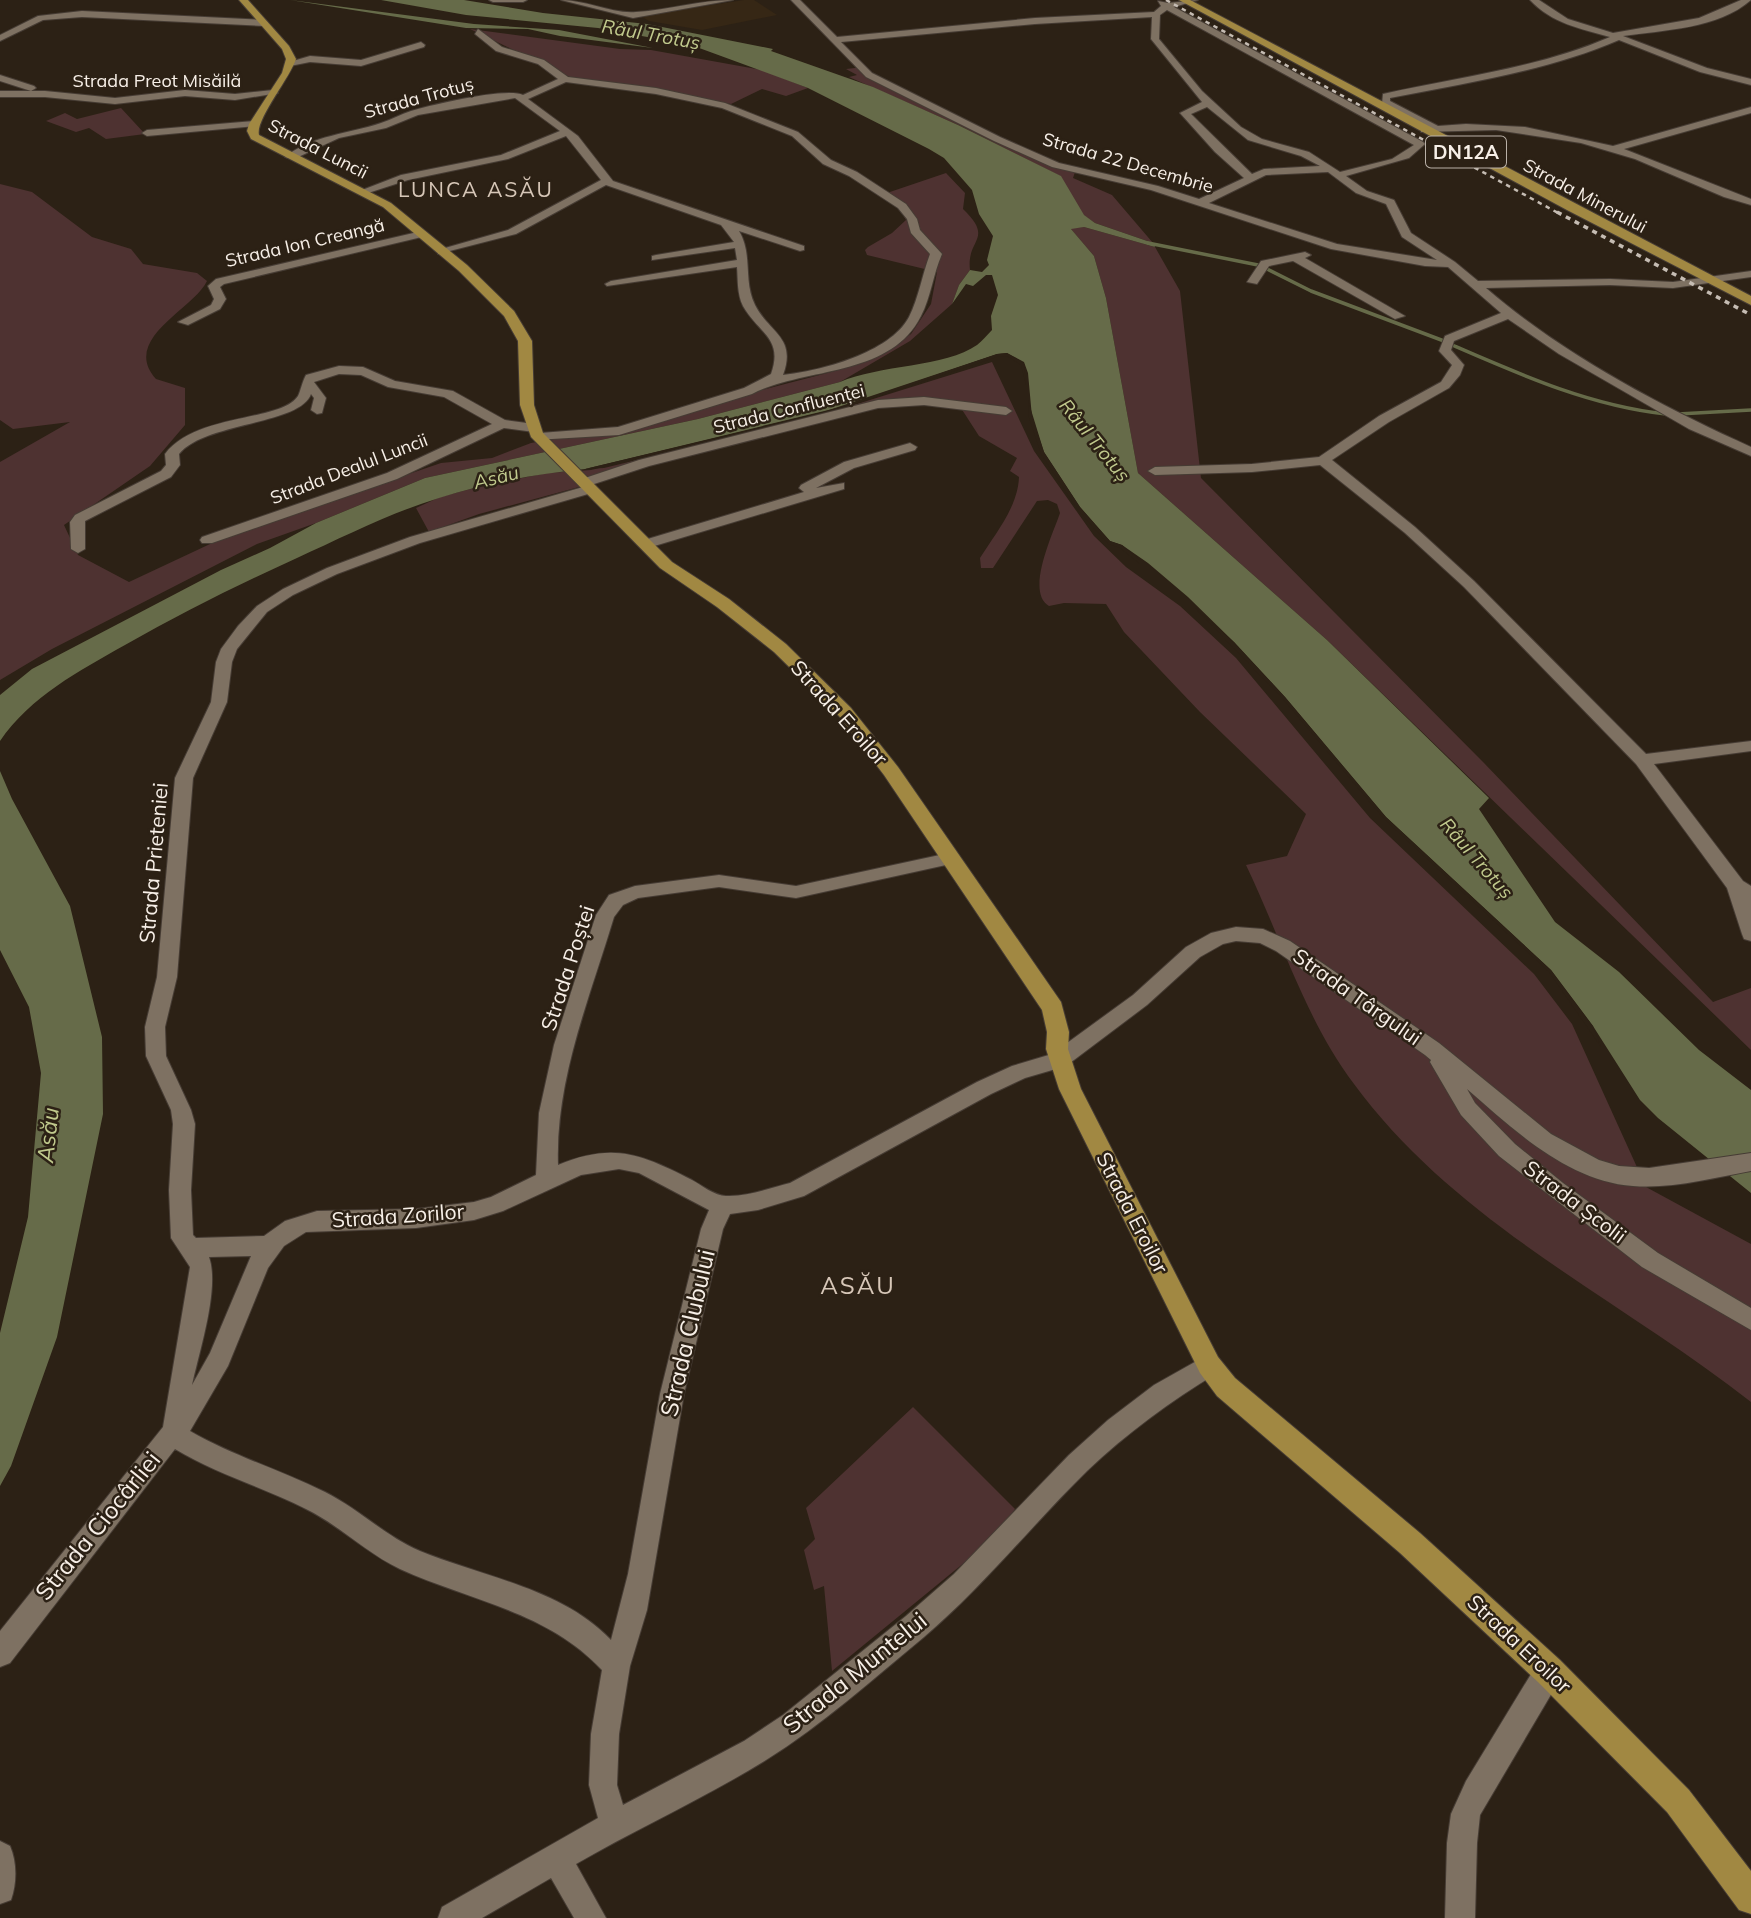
<svg xmlns="http://www.w3.org/2000/svg" width="1751" height="1918" font-family="Mulish,sans-serif">
  <rect width="100%" height="100%" fill="#2c2115"/>
  <path fill="#362715" d="M744,0h10l23,15 -75,15 -53,-9 -8,-5z"/>
  <path fill="#4e3231" d="M470,29l150,20 31,1 111,20 46,18 -22,8 -24,-7 -31,15 -76,-16 -85,-11z
    M864,67l9,8 93,47 109,50 -2,6 39,17 41,48 -58,-20 -12,-8 -23,-39 -102,-51 -109,-48 8,-2 -11,-6z
    M121,108l24,26 -39,5 -17,-11 -13,4 -30,-11 19,-8 12,6z
    M946,173l19,20 -2,16c32,31 3,29 7,61l-11,15 -7,19 -42,37 -70,41 -142,37 -273,59 -109,45 -59,21 -205,105 -52,31v-218l70,-40 -57,7 -13,-9v-236l32,8 60,45 39,12 12,15 54,9 10,8c-13,28 -87,58 -51,98l29,9v37l-35,41 -86,59 14,30 51,27 96,-45 216,-74 51,-5 39,-15 86,-15 218,-57 42,-15 34,-22 20,-30 6,-32 -70,-17 -2,-5 3,-3 24,-14 14,-13 -5,-9 -20,-16z
    M1084,227l71,20 25,44 21,187 283,285 229,239 38,-14v62l-424,-410 -189,-167 -32,-175 -12,-42 -24,-28z
    M992,362l42,89 60,85 32,31 54,39 56,52 134,160 164,156 38,50 74,163 105,57v158c-134,-105 -294,-178 -397,-318 -49,-65 -73,-146 -108,-219l41,-9 19,-42 -106,-102 -76,-80 -18,-28 -42,-1 -15,3c-24,-14 4,-72 11,-93l-3,-9 -9,-4 -11,1 -44,67h-12l-1,-10c15,-24 38,-51 39,-81l-9,-6 7,-13 -38,-22 -20,-31 -77,1 -233,59 -59,19 -111,30 -50,18 -13,-24 24,-11 42,-11 65,-13 44,-3 234,-56z
    M913,1407l102,102 -17,26 -166,136 -8,-85 -10,4 -10,-40 11,-11 -9,-31z"/>
  <path fill="#666b49" d="M290,0l184,24 85,6 94,18 -93,-12 -32,-7 -62,-1z
    M381,0h83l79,13 104,11 126,25 -2,2 102,36 85,38 103,51 23,39 11,8 58,20 2,4 -71,-20 -13,2 23,27 12,42 32,175 189,167 162,158 -10,11 76,113 64,50 80,78 52,40v103l-93,-75 -18,-18 -47,-74 -42,-56 -165,-153 -101,-120 -51,-55 -46,-45 -40,-34 -26,-18 -12,-4 -30,-34 -36,-55 -12,-35 -4,-44 -4,-11 -17,-9 -10,1 -152,52 -260,63c-49,5 -99,14 -146,29 -49,15 -96,39 -142,60 -59,27 -116,55 -172,87 -46,26 -94,51 -125,96v-46l32,-26 189,-99 49,-22 46,-25 109,-45 273,-59 142,-37c38,-17 106,-15 137,-37 5,-4 10,-10 15,-15l-1,-14 7,-21 -6,-20h-6l-13,11 -7,-2 -14,20 7,-19 11,-15 12,2 7,-7 -2,-5 6,-24 -14,-22 -7,-24 -28,-32 -15,-9 -121,-61 -117,-43 -93,-17 -132,-13z
    M0,771l12,28 58,107 32,131 1,77 -46,223 -46,129 -11,20v-153l28,-116 13,-144 -12,-66 -29,-57z"/>
  <path fill="#2c2115" d="M1007,353l17,10 2,22 -5,-20 -14,-9 -10,1 -172,57 -221,54 -19,1 238,-57 174,-58z
    M1028,400l16,52 36,55 30,34 12,4 18,15v4l-20,-16 -12,-4 -31,-35 -36,-55 -12,-36z
    M1195,608l39,34 51,55 101,120 165,153 42,56 8,21 -52,-75 -165,-153 -101,-120z"/>
  <g fill="none" stroke-linecap="round" stroke-linejoin="round">
    <path stroke="#666b49" stroke-width="3.5" d="M1148,243l110,22
      M1263,267l48,24 133,50
      M1452,345c69,30 139,61 214,69
      M1678,414l73,-4"/>
    <defs>
      <path id="minor" d="M489,0h38l-4,2h-30z
        M561,0c25,0 51,14 75,12 33,-2 64,-12 97,-12l-100,18z
        M791,0h9l37,37 198,-19 119,-6 7,-6 -3,-5 10,2 30,-3 -24,7 249,135 2,2 -16,14 -63,18 21,15 27,9 17,33 44,29 23,19 132,-2 63,3 78,-11v6l-78,11 -63,-3 -124,3c76,66 174,118 265,159v9l-62,-27 -130,-75 -51,-35 -54,22 -3,9 13,15 -4,10 -11,13 -60,34 -57,38 83,67 59,54 172,173 105,-13v10l-97,13 89,117 8,5v55l-7,-2 -2,-5 -15,-46 -91,-124 -172,-177 -59,-54 -85,-68 -68,7 -97,3 -7,-4 7,-4 97,-3 67,-7 60,-41 62,-34 11,-17 -13,-14 6,-15 56,-23 -53,-46 -23,-1 -94,-17 -180,-59 -99,-23 -58,-26 -128,-64zM1167,10l247,135 -22,14 -52,13 -31,-20 -47,-13 -21,-12 -39,-36 -43,-52 1,-24zM1152,17l-1,22 51,63 -22,11 35,39 29,26 -45,21 -41,-13 -99,-23 -59,-26 -128,-64 -31,-31 194,-18zM1207,107l41,33 53,16 19,10 -56,3 -12,5 -61,-60zM1328,172l28,21 30,11 16,33 35,23 -100,-16 -128,-41 57,-28z
        M1530,0h9l29,19 45,14 86,-15 42,-18h10c-33,29 -87,30 -128,36l84,32 44,11v6l-51,-13 -81,-32c-72,31 -152,43 -229,58v3l48,25 28,-2 59,3 88,19 138,-39v6l-127,36 127,50v6l-27,-8 -89,-38 -54,-16 -85,-13 -75,2v-4l4,-1 -43,-23 1,-10c76,-17 155,-26 227,-57 -29,-8 -59,-14 -80,-37z
        M82,11l182,9 4,3 -4,3 -182,-9 -39,3 -43,21v-6l38,-19z
        M478,29l24,18 42,13 24,17 88,11 69,15 73,29 33,28 26,12 49,32 11,15 3,11 22,24c-9,20 -11,43 -21,62 -31,62 -118,51 -169,78l-133,41 -84,5v-6l5,-1 78,-6 126,-39 27,-14c13,-36 -13,-41 -28,-68 -6,-12 -5,-26 -6,-39l-130,19 -2,-2 6,-3 126,-21 -2,-12 -83,12v-4l4,-1 78,-13 -13,-17 -115,-40 -90,49 -78,20v-4l70,-20 93,-50 -35,-44 -58,23 -100,21 -46,15 -5,-3 44,-17 100,-20 59,-24 -45,-33 -97,17 -32,13 -47,10 -45,21 -9,-2c27,-22 64,-23 96,-34 10,-3 20,-9 30,-12 20,-6 95,-24 112,-16l35,-16 -20,-15 -42,-13 -21,-17zM566,82l90,12 66,14 70,28 31,28 26,12 49,32 9,11 4,14 19,21c-8,21 -11,43 -21,63 -19,36 -89,54 -126,58 14,-38 -14,-42 -28,-70 -12,-24 -2,-51 -16,-74l61,20 4,-1v-4l-191,-65 -35,-45 -50,-37z
        M421,42l4,3 -1,2 -63,19 -51,-4 -20,4 -4,-3 24,-7 51,4z
        M0,75l34,11 2,2 -5,3 -31,-10z
        M185,90l50,4 38,-4 5,3 -43,7 -50,-4 -70,8 -70,-7h-45v-6h45l70,7z
        M254,121l5,3 -2,2 -110,10 -5,-3 5,-3z
        M422,231l4,1v4l-202,48 -4,3 6,12 -6,10 -32,16 -10,-3 33,-17 3,-6 -6,-13 8,-7z
        M1305,252l6,3 -6,3 100,58 -10,3 -102,-58 -24,5 -12,18 -10,-2 14,-21z
        M339,366l24,1 32,14 58,10 52,29 29,4 7,4 -7,4 -30,-4 -107,51 -185,64h-10l-2,-3 2,-3 185,-64 105,-49 -48,-27 -56,-10 -27,-12 -22,-1 -25,8 12,16 -4,15 -5,1 -6,-4 3,-12 -3,-4c-11,31 -106,28 -132,60l1,11 -9,12 -86,44v28l-7,4 -7,-4 -1,-27 5,-7 86,-44 5,-6 -1,-11c31,-41 116,-32 133,-58 3,-6 4,-14 8,-21z
        M924,397l82,10 6,4 -6,4 -82,-10 -46,3 -229,58 -58,19 6,4 -2,3 -175,51 -83,31 -44,21 -26,17 -30,37 -5,13 -5,40 -34,76 -16,199 -12,50 1,29 25,54 4,14 -4,66 2,45 3,3 68,-2 21,-15 32,-10 99,-2 58,-7 17,-5 45,-22 3,-62 15,-68 42,-130 13,-20 26,-9 84,-11 77,11 153,-33 6,2 3,4 -3,4 -159,35 -77,-11 -81,11 -15,7 -9,12c-24,80 -59,163 -56,248 55,-23 83,-11 134,15 9,5 23,16 34,16 21,1 44,-8 64,-13l187,-101 35,-16 40,-12 81,-59 53,-48 25,-14 25,-6 27,2 27,12 149,102 112,91 48,26 20,6 30,2 102,-15v18c-38,7 -79,18 -118,15 -65,-5 -119,-56 -166,-97l8,14 40,41 48,39 95,70 93,55v22l-109,-63 -143,-111 -38,-41 -31,-53 1,-2 -6,-5 -149,-104 -16,-8 -24,-2 -13,3 -23,13 -53,48 -81,61 -41,12 -34,16 -187,102 -46,14 -28,4 -7,15 -39,165 -37,216 -17,56 -11,68 -2,51 6,20 121,-64 39,-26 123,-99 48,-42 115,-119 39,-35 46,-35 55,-31 8,3 4,8 -4,8c-46,28 -90,60 -130,98 -55,54 -104,116 -163,166 -51,42 -102,88 -158,123 -61,38 -128,68 -190,104l30,54h-32l-23,-40 -69,40h-44l4,-11 156,-89 -9,-33 2,-51 11,-64c-55,-59 -132,-69 -202,-101 -34,-16 -61,-44 -94,-60 -43,-22 -90,-35 -131,-60l-165,214 -10,4v-36l163,-204 27,-160 -19,-29 -2,-48 4,-66 -2,-14 -25,-54 -1,-29 12,-50 18,-199 36,-76 5,-40 5,-13 17,-23 19,-20 26,-17 44,-21 83,-31 173,-50 -6,-4 2,-3 60,-20 239,-60zM619,1169l20,4 70,37 -8,19 -41,165 -32,180 -17,66c-49,-52 -128,-63 -191,-89 -35,-15 -61,-42 -95,-59 -44,-22 -92,-36 -135,-61l38,-65 40,-98 16,-22 22,-14 110,-4 58,-8 29,-9 78,-36zM251,1256l-41,97 -18,32c7,-33 28,-97 17,-128z
        M910,443l7,4 -2,3 -61,18 -38,20 28,-5v6l-193,58h-10l-2,-3 2,-3 163,-49 -5,-4 2,-3 43,-23z
        M1549,1657l10,4 4,10 -4,10 -79,134 -3,28 -2,75h-30l2,-75 4,-29 15,-33 73,-120z
        M0,1841l10,5c7,16 7,37 1,54l-11,4z"/>
      <path id="major" d="M239,0h9l41,46 7,13c-6,19 -41,61 -37,76l132,68 76,62 47,46 18,30 2,64 9,28 129,129 57,37 57,45 65,64 47,59 163,235 8,30 -1,17 13,40 137,268 17,21 185,155 140,127 129,130 62,81v43l-12,-4 -72,-98 -129,-130 -138,-129 -183,-157 -17,-23 -141,-284 -13,-40 1,-17 -5,-22 -158,-235 -45,-59 -65,-64 -57,-45 -57,-39 -129,-131 -11,-32 -2,-64 -14,-25 -45,-45 -76,-64 -132,-68 -4,-8 2,-7 33,-51 4,-14 -4,-10z
        M1179,0h11l561,296v9l-184,-95z"/>
    </defs>
    <use href="#minor" stroke="#463c34" stroke-width="2"/>
    <use href="#major" stroke="#463c34" stroke-width="2"/>
    <use href="#minor" fill="#7e7162" fill-rule="evenodd"/>
    <use href="#major" fill="#a18842" fill-rule="evenodd"/>
    <path stroke="#c5bcb3" stroke-width="2.5" stroke-dasharray="4.5 4.5" stroke-linecap="butt" d="M1166,0l394,214"/>
    <path stroke="#c5bcb3" stroke-width="3.5" stroke-dasharray="5 5" stroke-linecap="butt" d="M1557,212l194,103"/>
  </g>
  <g text-anchor="middle" stroke-width="5" stroke-linejoin="round" paint-order="stroke">
    <g font-size="18" fill="#f7efe7" stroke="#2c2115">
      <text x="157" y="87">Strada Preot Misăilă</text>
      <text transform="translate(419 98) rotate(-15)" y="6">Strada Trotuș</text>
      <text transform="translate(318 149) rotate(27)" y="6">Strada Luncii</text>
      <text transform="translate(1128 163) rotate(16)" y="6">Strada 22 Decembrie</text>
      <text transform="translate(1585 196) rotate(28)" y="6">Strada Minerului</text>
      <text transform="translate(305 243) rotate(-13)" y="6">Strada Ion Creangă</text>
      <text transform="translate(789 409) rotate(-14)" y="6">Strada Confluenței</text>
      <text transform="translate(349 469) rotate(-21)" y="6">Strada Dealul Luncii</text>
    </g>
    <g font-size="19" font-style="italic" fill="#c1ca8d" stroke="#2c2115">
      <text transform="translate(651 34) rotate(10)" y="7">Râul Trotuș</text>
      <text transform="translate(1095 440) rotate(51)" y="7">Râul Trotuș</text>
      <text transform="translate(496 477) rotate(-14)" y="7">Asău</text>
      <text transform="translate(1477 858) rotate(49)" y="7">Râul Trotuș</text>
    </g>
    <rect fill="#2c2115" stroke="#bab1a8" stroke-width="2" x="1426" y="136.5" width="80" height="31" rx="5"/>
    <g font-size="19" font-weight="bold" fill="#f7efe7">
      <text x="1466" y="159">DN12A</text>
    </g>
    <g font-size="21" letter-spacing="2" fill="#d7c7b8" stroke="#2c2115">
      <text x="476" y="197">LUNCA ASĂU</text>
    </g>
    <g font-size="21" fill="#f7efe7" stroke="#2c2115">
      <text transform="translate(839 713) rotate(48)" y="7">Strada Eroilor</text>
      <text transform="translate(154 863) rotate(-85)" y="7">Strada Prieteniei</text>
      <text transform="translate(568 968) rotate(-72)" y="7">Strada Poștei</text>
      <text transform="translate(1357 997) rotate(35)" y="7">Strada Târgului</text>
      <text transform="translate(1575 1202) rotate(37)" y="7">Strada Școlii</text>
      <text transform="translate(1132 1213) rotate(63)" y="7">Strada Eroilor</text>
      <text transform="translate(398 1216) rotate(-4)" y="7">Strada Zorilor</text>
      <text transform="translate(1519 1644) rotate(43)" y="7">Strada Eroilor</text>
    </g>
    <g font-size="23" font-style="italic" fill="#c1ca8d" stroke="#2c2115">
      <text transform="translate(48 1135) rotate(-84)" y="8">Asău</text>
    </g>
    <g font-size="24" letter-spacing="2" fill="#d7c7b8" stroke="#2c2115">
      <text x="858" y="1294">ASĂU</text>
    </g>
    <g font-size="24" fill="#f7efe7" stroke="#2c2115">
      <text transform="translate(688 1333) rotate(-77)" y="8">Strada Clubului</text>
      <text transform="translate(98 1526) rotate(-51)" y="8">Strada Ciocârliei</text>
      <text transform="translate(855 1673) rotate(-39)" y="8">Strada Muntelui</text>
    </g>
  </g>
</svg>
